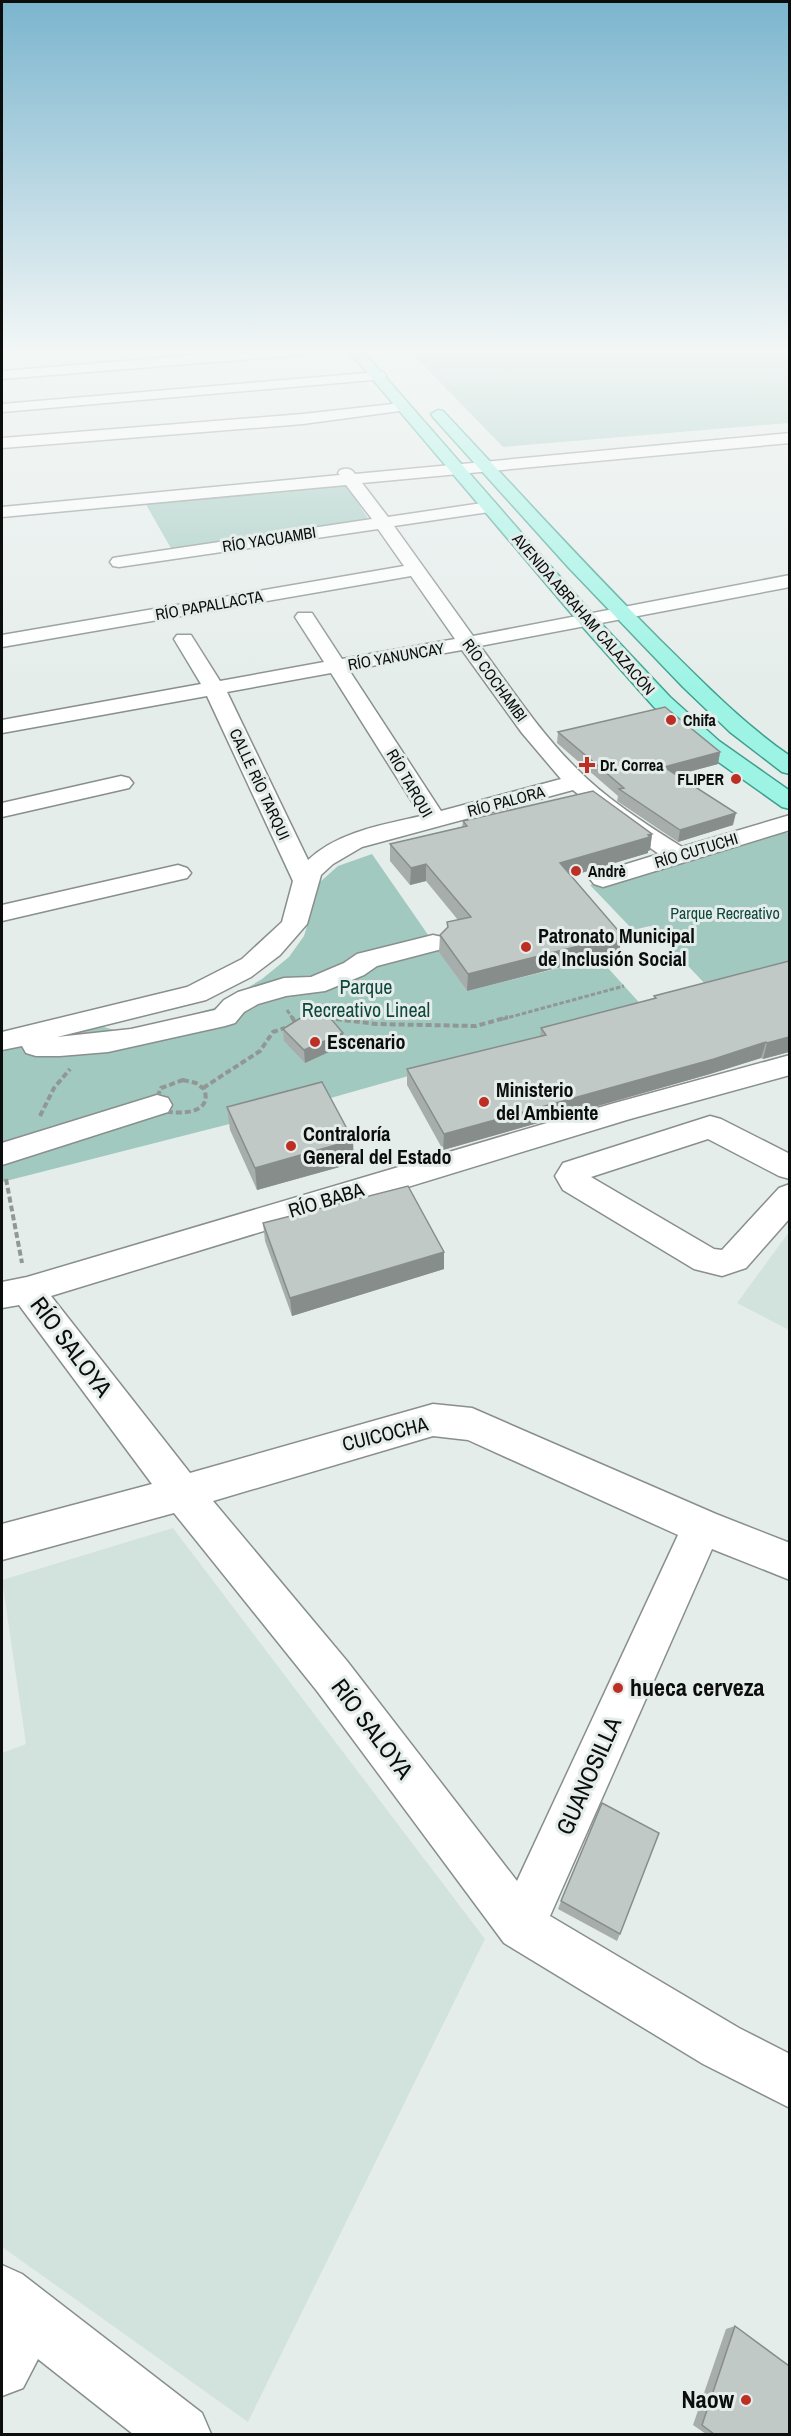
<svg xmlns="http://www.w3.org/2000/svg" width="791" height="2436" font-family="'Archivo Narrow',sans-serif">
  <rect width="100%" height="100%" fill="#e5edeb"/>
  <path fill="#d2e3de" d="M789,1232v98l-52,-27z
    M173,1528l312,411 -237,483 -246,-175v-494l24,-9 -24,-164z"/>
  <path fill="#a1c9bf" d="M407,348h382v75l-286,24z
    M345,483l24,37 -197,30 -28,-49z
    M774,833h15v128l-80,27 -59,-62 -17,4 -43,-45z
    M372,854l95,137 132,-33 46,51 -325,92 -318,81v-137l89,-22 33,10 90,-25 48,-29 27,-22 15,-21 16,-54 18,-16z"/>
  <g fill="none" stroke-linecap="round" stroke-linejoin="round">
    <defs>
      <path id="minor" d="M282,348h61l-6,4 -335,27v-8z
        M379,372l5,1 2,3 -2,3 -382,33v-8z
        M402,403l7,4 -2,3 -104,14 -301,24v-10l301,-24z
        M790,433v10l-428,40 26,34 101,-15 6,1 3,4 -3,4 -6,1 -95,14 79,110 317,-61v12l-310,59c30,41 59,85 95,121 31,32 69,56 107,80l108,-32v15l-187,57 -9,-3 -4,-5 4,-5 65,-20 -53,-37 -33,-27 -211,57 -29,17 -12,11 -14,49 -27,31 -29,22 -45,23 -149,37 74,-8 84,-19 9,-10 14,-8 46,-14 27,-1 33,-14 13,-9 76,-19 9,2 4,6 -4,6 -65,17 -13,9 -39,16 -39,5 -28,8 -14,8 -9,11 -10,3 -117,26 -48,4h-24l-10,-3 -4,-7 -20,4v-18l185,-45 55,-28 40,-37 11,-41 -86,-185 -205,37v-13l199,-36 -27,-45 3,-4h14l29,46 104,-19 -29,-45 3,-4h14l30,46 113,-20 -44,-63 -409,71v-12l402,-69 -26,-37 -259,38 -6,-1 -3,-4 3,-4 6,-1 253,-38 -26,-34 -344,32v-10l338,-32 -2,-2 2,-3c7,-2 11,-2 15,4zM462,650l60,83 39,46 -120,32 -92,-141zM331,673l90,143c-40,9 -83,16 -113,44l-81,-168z
        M121,776l8,2 4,5 -4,5 -127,29v-14z
        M178,865l9,3 4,5 -4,5 -185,43v-16z
        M790,1055v20l-160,44 -579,177 139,177 243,-69 39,4 244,106 74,29v37l-78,-31 -162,367 189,112 51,26v54l-87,-44 -199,-121 -187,-252 -143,-178 -172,47v-36l150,-40 -133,-179 -17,3v-26l25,-5 584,-173zM433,1436l35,4 210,95 -161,346 -170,-220 -134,-160z
        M157,1095l11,3 4,7 -4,7 -166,53v-22z
        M710,1116l11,3 69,35v25l-11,-3 -71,-37 -117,38 123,72 8,1 57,-62 11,-4v34l-44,50 -24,8 -28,-7 -131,-79 -8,-14 8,-13z
        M2,2265l20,9 180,139 9,21h-78l-95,-75 -15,29 -21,8z"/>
      <path id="major" d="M346,348h14l235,269 75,80 49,44 71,50v18l-8,-2 -79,-56 -49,-44 -73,-82z
        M438,410l5,1c72,77 143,155 217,229 42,41 82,83 130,116v18l-8,-2 -52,-40 -47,-45 -114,-119 -136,-151 -2,-3z"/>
    </defs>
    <use href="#minor" stroke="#888f8d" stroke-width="3"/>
    <use href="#major" stroke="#3f9f8e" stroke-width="3"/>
    <path stroke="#919795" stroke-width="3" stroke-dasharray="4.5 2" stroke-linecap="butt" d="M287,1010l6,9
      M327,1018l6,1
      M503,1019l121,-33"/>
    <path stroke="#919795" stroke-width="4" stroke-dasharray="6 3" stroke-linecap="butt" d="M292,1017l4,7
      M327,1018l49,6 100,2 32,-9
      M183,1080l13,3 8,6c10,26 -28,26 -43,21l-5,-10 5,-12z
      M203,1088l57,-37 13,-19 12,-4
      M40,1116l14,-28 16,-19
      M6,1179l16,84"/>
    <use href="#minor" fill="#fff" fill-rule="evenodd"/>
    <use href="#major" fill="#9df4e5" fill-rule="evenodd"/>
  </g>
  <path fill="#a6adab" d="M558,732l162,20 -2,12 -41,11 56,50 -55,17 -61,-41 1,-5 -61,-53z
    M463,821l189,13 -2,16 -2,1v2l-77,23 51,59 -3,17 -152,39 -28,-39 1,-17 7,-6v-7l11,-2 -32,-39 -16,4 -20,-24v-17l72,-17z
    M654,996l135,56 -26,7 -2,-1 -51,16 -267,76 -36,-65v-16l133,-32 1,-9 113,-29z
    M283,1029l61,16 -39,18 -21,-22z
    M227,1107l127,56 -97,27 -27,-60z
    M263,1223l181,46 -152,47 -27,-75z
    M561,1901l59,33 -3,7 -59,-32z
    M735,2326l54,108h-83l-13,-9 33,-96z"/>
  <path fill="#878d8b" d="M720,752l-2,12 -56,15 2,-12z
    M736,813l-3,12 -55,17 2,-12z
    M652,834l-2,16 -2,1v2l-90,27 2,-17z
    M426,864v17l-16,4 1,-17z
    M622,935l-3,17 -152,39 1,-17z
    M343,1033l1,12 -39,18 -1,-13z
    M789,1037v15l-26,7 4,-16z
    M766,1042l-5,16 -51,16 -267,76 1,-16z
    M353,1140l1,23 -97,27 -2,-22z
    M444,1252v17l-152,47 -2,-18z"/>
  <path fill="#c1c9c7" stroke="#878d8b" stroke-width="1.5" d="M665,707l55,45 -56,15 72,46 -56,17 -61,-41 5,-1 -66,-56z
    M593,791l59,43 -4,1 2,2 -90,26 62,72 -154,39 -28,-39 8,-8 -1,-5 24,-5 -45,-53 -15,4 -21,-24 77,-18 -4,-5z
    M789,961v76l-22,6 -1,-1 -52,17 -270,75 -37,-65 139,-34 -5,-7 115,-30 -2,-2z
    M321,1013l11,7 11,13 -39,17 -21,-21 19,-12z
    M322,1082l31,58 -98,28 -28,-61z
    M408,1186l36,66 -154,46 -27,-75z
    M602,1803l57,30 -39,101 -59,-33z
    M735,2326l54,40v68h-75l-12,-9z"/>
  <linearGradient id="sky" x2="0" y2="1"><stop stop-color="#7bb5ce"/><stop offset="0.51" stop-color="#f3f7f6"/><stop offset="1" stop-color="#f3f7f6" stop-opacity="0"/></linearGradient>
  <rect width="791" height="689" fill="url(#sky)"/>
  <g fill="#bd2f25" stroke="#e5edeb" stroke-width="2">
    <circle cx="671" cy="720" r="6"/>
    <path d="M584 756h6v6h6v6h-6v6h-6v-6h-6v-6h6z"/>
    <circle cx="736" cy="779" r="6"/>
    <circle cx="576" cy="871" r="6"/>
    <circle cx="526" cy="947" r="6"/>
    <circle cx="315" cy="1042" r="6"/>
    <circle cx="484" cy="1102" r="6"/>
    <circle cx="291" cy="1146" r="6"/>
    <circle cx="618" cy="1688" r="6"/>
    <circle cx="746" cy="2400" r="6"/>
  </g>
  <g text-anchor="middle" stroke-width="6" stroke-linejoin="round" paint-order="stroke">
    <g font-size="16" fill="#0b0e0d" stroke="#e5edeb">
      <text transform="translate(269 539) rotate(-9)" y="6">RÍO YACUAMBI</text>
      <text transform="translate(209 605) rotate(-10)" y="6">RÍO PAPALLACTA</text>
      <text transform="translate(584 614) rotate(49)" y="6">AVENIDA ABRAHAM CALAZACÓN</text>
      <text transform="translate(396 656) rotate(-10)" y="6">RÍO YANUNCAY</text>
      <text transform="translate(495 680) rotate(54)" y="6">RÍO COCHAMBI</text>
      <text transform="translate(410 783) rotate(60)" y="6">RÍO TARQUI</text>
      <text transform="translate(260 784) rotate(65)" y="6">CALLE RÍO TARQUI</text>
      <text transform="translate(506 801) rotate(-15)" y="6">RÍO PALORA</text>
      <text transform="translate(696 850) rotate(-17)" y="6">RÍO CUTUCHI</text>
    </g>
    <g font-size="16" font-weight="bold" fill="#0b0e0d" stroke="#e5edeb" text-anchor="start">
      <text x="683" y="726">Chifa</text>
      <text x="600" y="771">Dr. Correa</text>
      <text x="724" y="785" text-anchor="end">FLIPER</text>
      <text x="588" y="877">Andrè</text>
    </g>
    <g font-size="16" fill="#0f463d" stroke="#e5edeb">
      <text x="725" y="919">Parque Recreativo</text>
    </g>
    <g font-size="20" font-weight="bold" fill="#0b0e0d" stroke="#e5edeb" text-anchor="start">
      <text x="538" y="943">Patronato Municipal<tspan x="538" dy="23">de Inclusión Social</tspan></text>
      <text x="327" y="1049">Escenario</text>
      <text x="496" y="1097">Ministerio<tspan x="496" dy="23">del Ambiente</tspan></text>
      <text x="303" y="1141">Contraloría<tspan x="303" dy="23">General del Estado</tspan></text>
    </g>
    <g font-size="20" fill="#0f463d" stroke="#e5edeb">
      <text x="366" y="994">Parque<tspan x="366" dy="23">Recreativo Lineal</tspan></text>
    </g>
    <g font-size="20" fill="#0b0e0d" stroke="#e5edeb">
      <text transform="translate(326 1200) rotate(-17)" y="7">RÍO BABA</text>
      <text transform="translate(385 1434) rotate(-14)" y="7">CUICOCHA</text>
    </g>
    <g font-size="24" fill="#0b0e0d" stroke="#e5edeb">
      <text transform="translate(71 1347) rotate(53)" y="8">RÍO SALOYA</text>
      <text transform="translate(372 1729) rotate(53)" y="8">RÍO SALOYA</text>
      <text transform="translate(589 1776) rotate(-66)" y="8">GUANOSILLA</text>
    </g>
    <g font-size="24" font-weight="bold" fill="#0b0e0d" stroke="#e5edeb" text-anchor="start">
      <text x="630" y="1696">hueca cerveza</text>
      <text x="734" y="2408" text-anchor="end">Naow</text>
    </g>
  </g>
  <rect width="791" height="2436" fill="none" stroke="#0b0e0d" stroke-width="6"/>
</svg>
